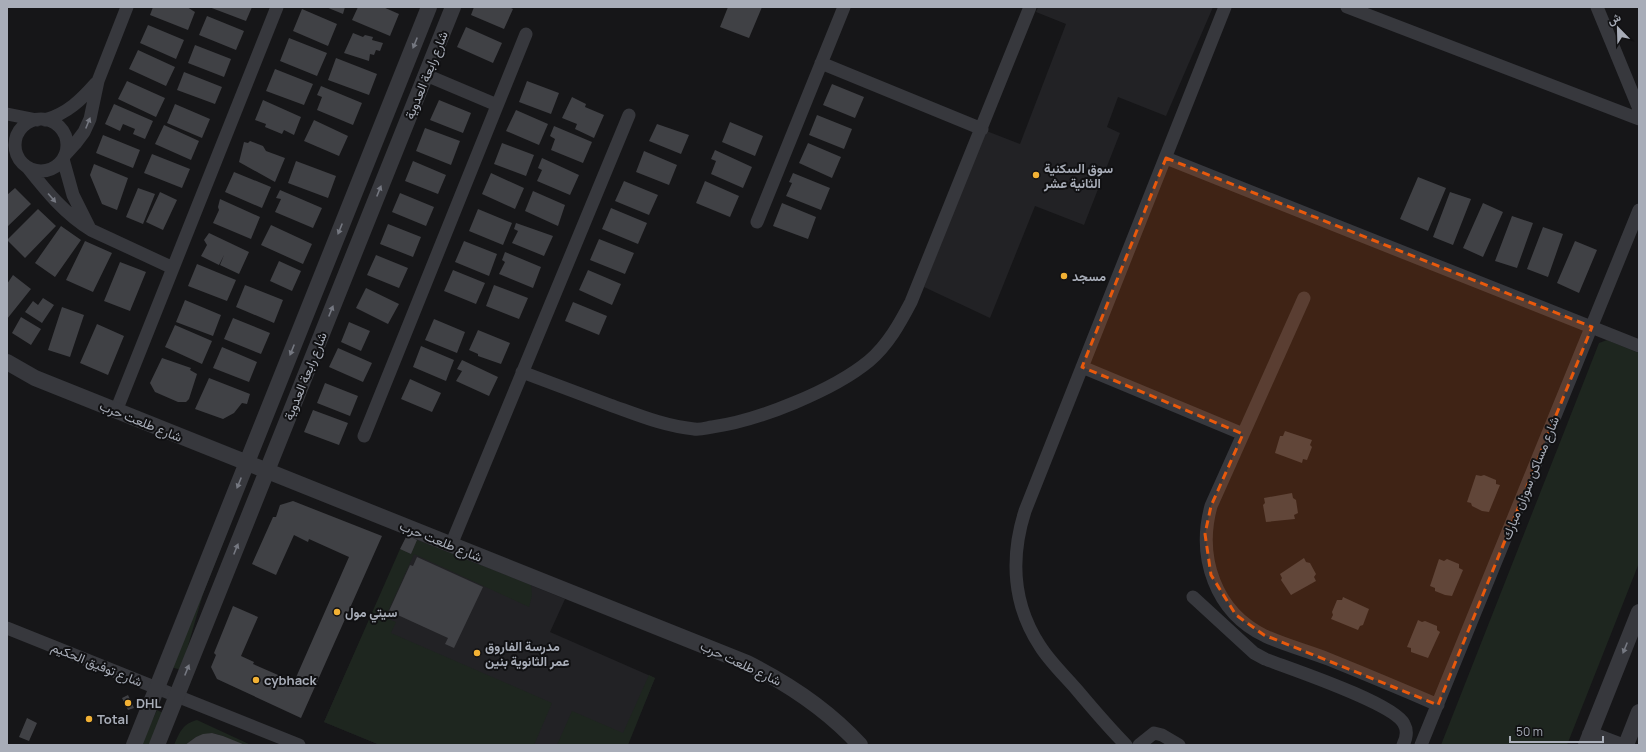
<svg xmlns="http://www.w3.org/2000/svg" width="1646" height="752" font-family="Manrope,Vazirmatn,sans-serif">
  <rect width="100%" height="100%" fill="#161618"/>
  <path fill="#222225" d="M1038,7h175l-47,109 -48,-19 -11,30 13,6 -36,92 -49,-19 -45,112 -66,-31 60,-157 36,14 46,-120 -30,-12z
    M407,535l158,64 -15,33 105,46 -28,67h-247l-56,-23z"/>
  <path fill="#1e261f" d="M1607,340l32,13v210l-72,182h-126l158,-402z
    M240,500l-37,94 -22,76 -10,-3z
    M417,540l114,45 1,10 -3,12 -115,-53 -29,64 11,4 -5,11 161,70 -18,42h-154l-56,-23 76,-173 11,5z
    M649,675l6,3 -27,67h-71l15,-34 51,22z
    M157,710l8,4 -13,31h-11z
    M197,720l54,25h-8l-20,-9 -11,-3 -16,4 -11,8h-11c6,-13 8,-21 23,-25z"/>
  <path fill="#404145" d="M153,7h34l8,5 -7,18 -38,-15z
    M209,7h43l-6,14z
    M326,7h19l-2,7z
    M358,7h25l16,7 -9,22 -38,-16z
    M474,7h35l4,2 -9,20 -33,-14z
    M728,7h34l-13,31 -29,-11z
    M302,9l35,15 -9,22 -35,-15z
    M207,16l37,15 -8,19 -37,-15z
    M148,25l36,15 -8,19 -36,-16z
    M466,27l36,16 -9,20 -36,-16z
    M353,33l10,4 2,-2 8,2 -1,3 11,3 -3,8 -4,-1 -2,5 -4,-1 -1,7 -25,-8z
    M289,38l38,15 -10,23 -37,-15z
    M195,45l36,14 -7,18 -36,-14z
    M138,50l37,17 -9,19 -37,-17z
    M336,58l41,16 -8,21 -41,-15z
    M275,69l38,15 -9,21 -38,-14z
    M184,72l38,15 -7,17 -38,-14z
    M127,81l38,17 -9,19 -38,-18z
    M527,81l32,12 -8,21 -32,-12z
    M832,84l32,13 -9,21 -32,-13z
    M321,86l41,17 -9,22 -36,-15 5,-13 -5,-2z
    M572,97l14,7 -1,3 19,8 -10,23 -19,-9 2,-5 -15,-6z
    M263,100l38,17 -7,18 -10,-5 -2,4 -17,-7 1,-3 -11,-4z
    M439,100l32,13 -8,20 -33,-13z
    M114,104l39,17 -8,18 -12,-5 2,-5 -12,-5 -3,7 -15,-7z
    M175,104l35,15 -8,19 -35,-15z
    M516,110l32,14 -9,21 -33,-14z
    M817,115l35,14 -8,20 -35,-14z
    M314,120l34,16 -9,20 -35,-15z
    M730,122l33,14 -8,20 -33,-14z
    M657,124l32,11 -8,19 -32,-13z
    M164,125l35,16 -8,19 -36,-16z
    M554,126l38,16 -9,21 -32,-13 4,-11 -5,-3z
    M425,128l35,13 -9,24 -35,-14z
    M103,135l37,15 -7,18 -37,-15z
    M250,141l13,5 3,5 19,7 -10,24 -36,-20 5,-20 4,1z
    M502,143l32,12 -8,21 -32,-12z
    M808,143l33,14 -9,21 -33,-15z
    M715,150l37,17 -9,21 -32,-14 5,-13 -5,-2z
    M644,151l33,14 -8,20 -33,-13z
    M152,154l38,15 -8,19 -38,-15z
    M542,158l37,17 -9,20 -33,-14 5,-11 -4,-2z
    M296,161l40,15 -8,22 -40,-15z
    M413,161l33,14 -8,19 -33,-13z
    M94,164l34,14 -11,32 -15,-6 -12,-29z
    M234,172l37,15 -9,21 -37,-16z
    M491,173l33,15 -9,21 -33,-15z
    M793,173l37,15 -9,22 -35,-14 6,-13 -3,-1z
    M1418,177l28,11 -18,43 -28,-12z
    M624,181l34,14 -9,20 -34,-14z
    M705,181l34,15 -9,21 -34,-14z
    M15,188l16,16 -24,23v-32z
    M138,188l17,6 -12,30 -17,-7z
    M280,190l42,18 -9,20 -38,-16 6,-13 -5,-1z
    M533,191l32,14 -7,21 -33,-15z
    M160,192l17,8 -14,30 -17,-8z
    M1450,192l21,7 -18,46 -20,-8z
    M400,193l34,14 -8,19 -34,-14z
    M220,199l40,18 -9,22 -38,-16 6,-13 -1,-3z
    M782,203l34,14 -8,22 -35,-13z
    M1483,203l20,9 -20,45 -20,-9z
    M611,208l36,15 -9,21 -36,-15z
    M38,209l18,17 -31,32 -18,-18z
    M478,209l34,14 -9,22 -34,-14z
    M1512,216l21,7 -16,45 -22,-7z
    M516,223l37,13 -9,20 -32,-13 6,-12 -4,-2z
    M388,224l33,13 -8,20 -33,-13z
    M271,225l41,19 -9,20 -42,-19z
    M61,226l20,14 -26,37 -20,-14z
    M1543,227l20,7 -15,43 -21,-8z
    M209,233l40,19 -10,22 -19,-9 4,-10 -5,10 -18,-9 6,-11 -3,-5z
    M599,239l35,14 -9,21 -35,-14z
    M85,241l27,12 -19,39 -27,-12z
    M464,241l33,13 -8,22 -34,-14z
    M1575,241l22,9 -18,43 -22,-10z
    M505,252l36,15 -8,21 -34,-14 6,-12 -3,-2z
    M376,255l32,13 -9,20 -32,-13z
    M279,261l22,10 -9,20 -22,-10z
    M120,262l26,10 -16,39 -26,-10z
    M197,264l39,16 -9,21 -39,-15z
    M453,270l32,13 -9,21 -32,-13z
    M588,270l33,14 -9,21 -33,-15z
    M13,275l18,14 -24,30v-35z
    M245,285l38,15 -9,23 -38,-16z
    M494,285l34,13 -9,21 -33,-13z
    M366,288l33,16 -11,20 -32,-16z
    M43,298l11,7 -12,18 -17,-11 8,-11 5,4z
    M185,300l36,15 -8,21 -37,-14z
    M573,302l34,14 -8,19 -34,-14z
    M62,307l22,8 -14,42 -22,-7z
    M21,317l20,12 -10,16 -19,-12z
    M233,318l37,15 -9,21 -37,-15z
    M434,319l31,13 -8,21 -32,-13z
    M349,322l21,9 -9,20 -20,-9z
    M97,324l27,12 -16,39 -28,-12z
    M175,325l37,16 -10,23 -37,-17z
    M478,330l32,13 -9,21 -23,-8v-2l-9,-4z
    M421,346l33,14 -8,21 -33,-14z
    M222,347l35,15 -8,20 -36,-14z
    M338,348l34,15 -9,19 -34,-15z
    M162,358l29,10 -1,2 7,4 -8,25 -3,3h-8l-23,-10 -5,-9z
    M462,360l36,17 -9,19 -33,-15 6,-10 -5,-2z
    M209,378l41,16 -3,10 -5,-1 -8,10 -11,6 -28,-10z
    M410,379l31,14 -9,19 -31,-13z
    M325,383l33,13 -8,20 -33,-13z
    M313,410l35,13 -9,22 -35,-13z
    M1285,431l27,9 -2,5 2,2 -5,13 -4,-1 -1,4 -27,-10 5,-17h3z
    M1476,475l5,1 3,-1 12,5v4l4,1 -11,27 -7,-1 -10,-5 -1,-3 -4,-1z
    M1292,493l1,5 3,2 2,13 -4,2 1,4 -29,3 -3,-17 2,-2 -1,-5z
    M293,501l89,35 -81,182 -84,-39 -6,-12 5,-12 -2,-2 19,-47 25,11 -17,39 13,6 -1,2 41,18 55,-125 -40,-18 -1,3 -14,-7 -18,40 -24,-11 21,-47h3l4,-12z
    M407,535l10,5 -6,14 -11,-5z
    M417,557l66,30 -29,61 -9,-4 3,-6 -59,-27 21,-46 3,1z
    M1304,558l2,4 4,1 6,11 -2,3 2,4 -25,14 -10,-15 1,-2 -2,-4z
    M1439,559l5,2 3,-2 12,5v4l4,2 -11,26 -7,-1 -10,-4v-3l-5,-2z
    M1343,597l26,12 -6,16 -3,1 -2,4 -27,-11 2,-4 -1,-3 5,-12h5z
    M1418,620l4,2 3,-1 12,5v4l3,2 -12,26 -17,-6v-4l-4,-1z
    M128,695l6,13 -6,2 -6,-12z
    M27,718l10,5 -8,18 -10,-4z
    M212,733l11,3 22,9h-60l11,-8 7,-3z"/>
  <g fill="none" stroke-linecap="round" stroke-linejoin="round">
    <path stroke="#37383d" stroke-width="13" d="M1347,7l292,112
      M1597,7l42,102
      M821,63l161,66
      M426,75l71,30
      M7,114l30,6
      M15 145a26 26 0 1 1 52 0a26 26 0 1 1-52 0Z
      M45,120c23,-7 36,-20 51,-37
      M65,155l10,-11 9,-12 6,-13 8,-38 29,-74
      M1166,158l473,188
      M63,159l10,36 16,32
      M28,168c19,24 37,46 63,62l82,38
      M757,222l87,-215
      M1304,298l-93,208c-14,51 4,106 54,130 20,9 42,15 63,23 37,15 73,30 110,46
      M1082,367l161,67
      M522,372c30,11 59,22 88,33 28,10 54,21 84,24 6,1 12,-1 18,-2 46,-6 122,-37 157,-66 19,-16 31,-38 42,-59l119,-295
      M116,411l161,-404
      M364,436l162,-402
      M451,545l178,-430
      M1193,597l61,56 11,6c26,10 129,44 139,65 4,7 2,15 -1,21
      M7,628l292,117
      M1126,745c-17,-17 -33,-36 -49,-55 -12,-14 -27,-28 -37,-44 -27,-41 -30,-88 -15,-135l200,-504
      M1139,745l15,-12 8,2 17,10
      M1421,745l218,-535"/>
    <path stroke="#37383d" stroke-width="16" d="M7,362l28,16 712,285c42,21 81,47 113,82
      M1590,734l29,11
      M134,745l295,-738
      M157,745l296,-738
      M1586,745l53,-133
      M1626,745l13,-33"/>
  </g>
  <defs><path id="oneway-solid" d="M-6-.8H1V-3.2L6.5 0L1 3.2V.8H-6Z"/></defs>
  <g fill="#757881">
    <use href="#oneway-solid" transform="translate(415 43) rotate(112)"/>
    <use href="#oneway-solid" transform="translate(88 123) rotate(-68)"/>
    <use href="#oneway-solid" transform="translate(379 191) rotate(-68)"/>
    <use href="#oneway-solid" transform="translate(52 198) rotate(49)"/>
    <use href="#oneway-solid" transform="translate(340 229) rotate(112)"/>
    <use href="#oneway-solid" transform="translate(331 311) rotate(-68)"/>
    <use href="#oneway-solid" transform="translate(292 350) rotate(112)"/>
    <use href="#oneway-solid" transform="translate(239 483) rotate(112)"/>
    <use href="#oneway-solid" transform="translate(236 549) rotate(-68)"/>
    <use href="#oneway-solid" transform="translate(1625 648) rotate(112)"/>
    <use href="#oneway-solid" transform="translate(187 670) rotate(-68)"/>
  </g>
  <path fill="#e8590c" fill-opacity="0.2" stroke="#e8590c" stroke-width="3" stroke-dasharray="8 5" stroke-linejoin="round" d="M1166,158l426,169 -154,378 -174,-70 -28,-20 -25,-40 -6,-41 6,-28 32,-72 -161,-67z"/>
  <g fill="#f2b134" stroke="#111113" stroke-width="1.5">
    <circle cx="1036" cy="175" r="4"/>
    <circle cx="1064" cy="276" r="4"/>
    <circle cx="337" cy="612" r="4"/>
    <circle cx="477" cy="653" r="4"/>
    <circle cx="256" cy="680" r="4"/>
    <circle cx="128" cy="703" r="4"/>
    <circle cx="89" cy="719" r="4"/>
  </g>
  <g text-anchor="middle" stroke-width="4" stroke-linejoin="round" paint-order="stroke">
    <g font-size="13" fill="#a8adb8" stroke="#111113">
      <text transform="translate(426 75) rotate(-68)" y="5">شارع رابعة العدوية</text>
      <text transform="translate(305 376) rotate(-68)" y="5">شارع رابعة العدوية</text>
      <text transform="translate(141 421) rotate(22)" y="5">شارع طلعت حرب</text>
      <text transform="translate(1530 478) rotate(-68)" y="5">شارع مساكن سوزان مبارك</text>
      <text transform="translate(441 541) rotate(22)" y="5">شارع طلعت حرب</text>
      <text transform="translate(741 663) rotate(25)" y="5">شارع طلعت حرب</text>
      <text transform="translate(97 664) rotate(22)" y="5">شارع توفيق الحكيم</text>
    </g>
    <g font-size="13" font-weight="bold" fill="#a8adb8" stroke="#111113" text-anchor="start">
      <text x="1044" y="173">سوق السكنية<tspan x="1044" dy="15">الثانية عشر</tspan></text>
      <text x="1072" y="281">مسجد</text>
      <text x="345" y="617">سيتي مول</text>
      <text x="485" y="651">مدرسة الفاروق<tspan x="485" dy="15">عمر الثانوية بنين</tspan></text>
      <text x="264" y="685">cybhack</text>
      <text x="136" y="708">DHL</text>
      <text x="97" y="724">Total</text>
    </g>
  </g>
  <rect width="1646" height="752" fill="none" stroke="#a8adb8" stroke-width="16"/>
  <g transform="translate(1618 28) rotate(337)" stroke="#111113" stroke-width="3" paint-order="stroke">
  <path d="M0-3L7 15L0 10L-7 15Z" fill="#a8adb8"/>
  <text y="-6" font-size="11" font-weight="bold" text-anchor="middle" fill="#a8adb8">ش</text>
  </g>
  <path d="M1510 736v6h93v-6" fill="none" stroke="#a8adb8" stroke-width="2"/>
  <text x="1516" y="736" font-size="12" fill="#a8adb8" stroke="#111113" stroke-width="3" paint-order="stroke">50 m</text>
</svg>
